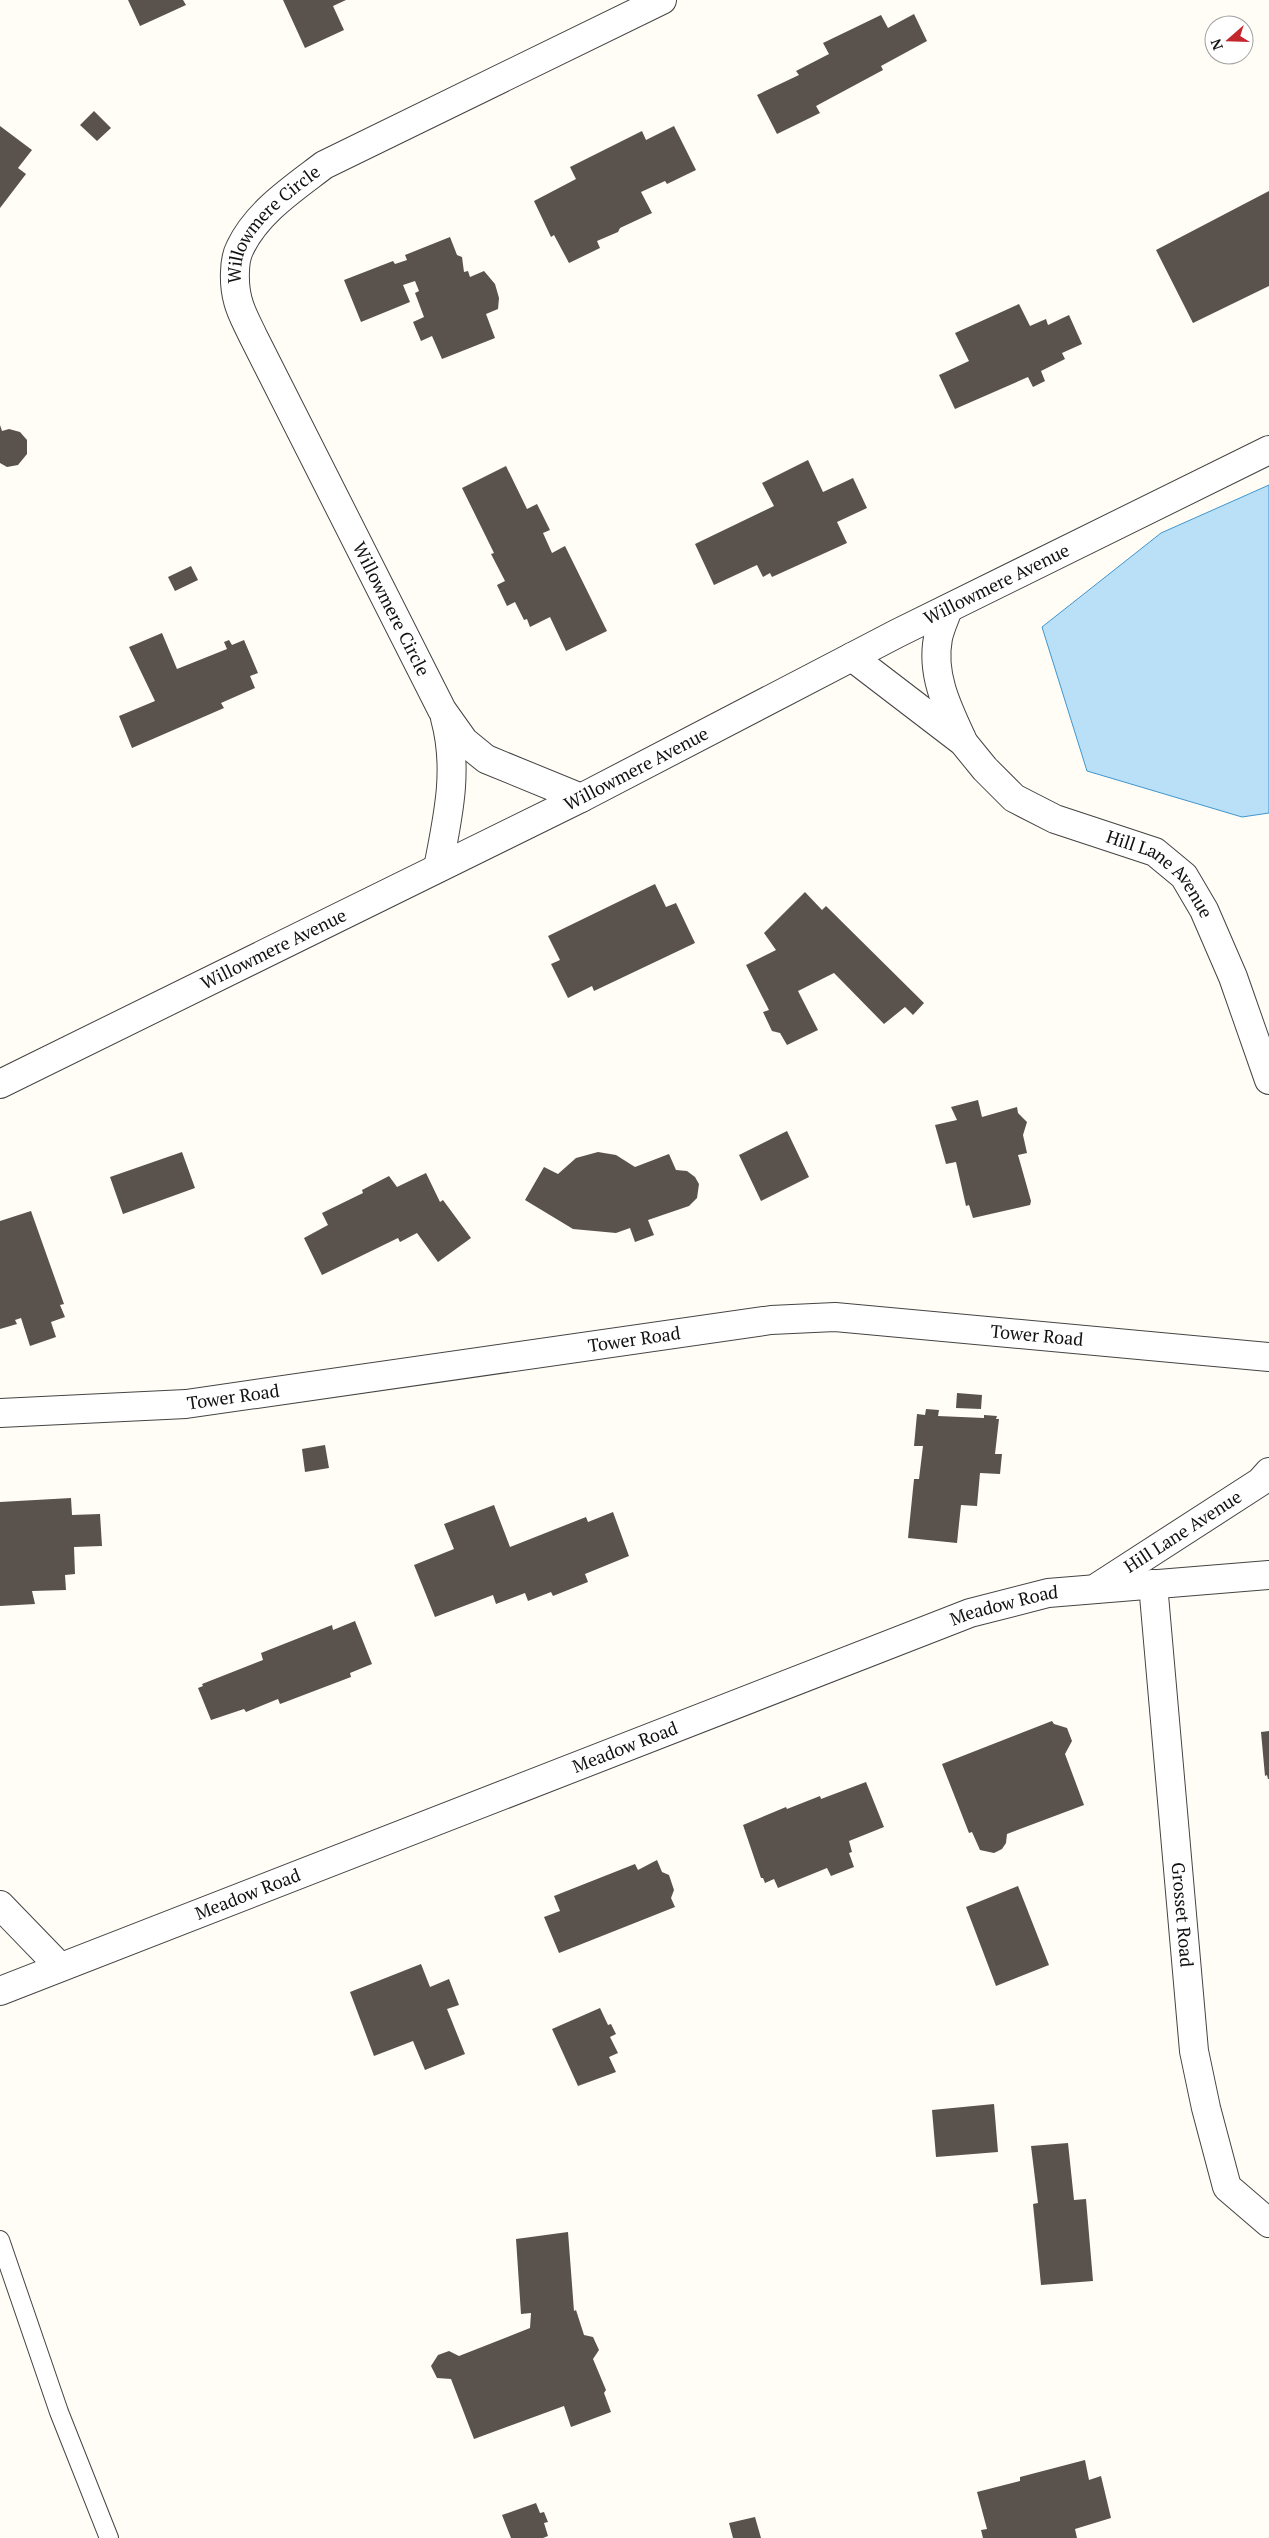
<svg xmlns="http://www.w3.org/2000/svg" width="1269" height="2538" font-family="'PT Serif',serif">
  <rect width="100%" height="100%" fill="#fffdf5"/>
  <path fill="#b9e0f7" stroke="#3f96cf" d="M1269,485v328l-27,4 -155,-46 -45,-144 119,-94z"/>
  <path fill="#5a524d" d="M128,0h55l3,5 -46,21z
    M283,0h63l-13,6 11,24 -39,18z
    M914,14l13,27 -46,25 2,4 -67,36 4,7 -43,21 -20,-39 42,-20 -3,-4 33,-17 -6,-11 58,-28 7,13z
    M94,111l17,17 -14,13 -17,-16z
    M0,126l32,24 -14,18 8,6 -26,34z
    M674,126l22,44 -29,14 -2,-3 -24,11 11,21 -32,15 -2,4 -21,9 3,7 -31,15 -15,-28 -3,2 -17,-36 42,-22 -6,-12 72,-36 4,9z
    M1269,191v95l-76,37 -37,-73z
    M450,237l7,18 5,2 2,15 4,-1 2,6 14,-6 11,13 4,14 -1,11 -12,5 9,24 -53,21 -10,-23 -11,5 -8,-19 11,-5 -9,-24 4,-2 -4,-10 -12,4 7,17 -49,20 -17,-42 49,-19 2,3 12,-4 -2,-5z
    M1019,304l11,22 16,-7 2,6 21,-10 13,29 -20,9 3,6 -24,12 4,10 -12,6 -5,-10 -73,32 -16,-34 30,-14 -14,-28z
    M0,425l2,6 7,-2 11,3 7,8v14l-9,11 -11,2 -7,-4z
    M808,460l15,32 30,-14 14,30 -30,14 10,21 -75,34 -2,-4 -7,4 -6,-12 -43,20 -19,-41 79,-38 -12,-23z
    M506,466l21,43 10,-5 13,26 -7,3 9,20 13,-7 42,85 -41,20 -16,-34 -20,10 -3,-8 -3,1 -9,-18 -8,4 -10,-21 8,-4 -14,-27 3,-1 -32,-65z
    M191,566l7,14 -23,11 -7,-14z
    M162,633l15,36 50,-20 -3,-7 5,-2 3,5 12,-5 14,33 -8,3 5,12 -34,15 3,5 -92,40 -13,-32 36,-15 -26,-54z
    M655,884l11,23 10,-4 19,40 -101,48 -2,-5 -24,12 -17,-34 9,-4 -12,-24z
    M805,892l17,18 4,-4 98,97 -11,12 -8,-8 -21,17 -50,-51 -36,18 20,39 -31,15 -7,-12 -8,-2 -9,-19 6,-2 -23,-45 30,-15 -12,-17z
    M978,1100l4,17 35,-10 1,6 9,9 -4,13 4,18 -9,2 13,46 -1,4 -57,13 -4,-13 -3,1 -10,-44 -10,2 -11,-39 22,-5 -6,-13z
    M787,1131l22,46 -48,24 -22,-46z
    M182,1152l13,36 -72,26 -13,-37z
    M598,1152l18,3 19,12 34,-13 7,16 11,1 8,6 4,7 -2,14 -8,8 -41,14 6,15 -19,7 -5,-14 -14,5 -43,-4 -48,-29 19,-33 14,7 18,-16z
    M426,1173l14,29 3,-2 28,38 -33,24 -21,-29 -17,9 -2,-4 -76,37 -18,-37 24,-13 -6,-12 41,-20 -1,-3 27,-14 8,11z
    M31,1211l33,93 -4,1 5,12 -14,5 5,15 -26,9 -9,-28 -6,2 2,4 -17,5v-108z
    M957,1393l25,2 -1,14 -25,-1z
    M926,1409l13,1 -1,6 46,2v-3l13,1 -1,3h3l-4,35h7l-2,20 -20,-1 -3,33 -16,-1 -4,38 -49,-5 6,-59h5l4,-33h-9l3,-32 8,1z
    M325,1445l4,23 -24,4 -3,-23z
    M71,1498l1,17 28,-1 2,32 -28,1 1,27 -10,1 1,15 -34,1 3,13 -35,2v-104z
    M494,1505l16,42 76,-30 2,5 25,-10 16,44 -44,18 3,8 -35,14 -2,-4 -23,9 -3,-8 -29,11 -3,-9 -58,22 -21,-52 40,-16 -10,-25z
    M355,1621l17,43 -22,9 1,4 -71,27 -2,-5 -32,13 -2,-3 -33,11 -13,-32 5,-2 -1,-2 61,-24 -2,-7 71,-28 1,5z
    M1052,1721l2,3 13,4 5,13 -7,13 19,51 -77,29 -1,9 -4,6 -8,4 -14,-3 -8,-18 -3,1 -27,-69z
    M1269,1731v48h-1l-1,-4 -2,1 -4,-44z
    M866,1782l18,45 -35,14 3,11 -3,1 5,14 -23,9 -4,-8 -49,20 -4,-9 -9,4 -2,-5h-2l-18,-53 43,-18 1,2 33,-13 1,3z
    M657,1860l5,12 7,3 5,15 -3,8 4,9 -116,46 -15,-36 16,-6 -6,-15 81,-32 3,6z
    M1018,1886l31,79 -53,21 -30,-79z
    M421,1964l9,23 19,-8 10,26 -12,4 18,45 -40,16 -12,-29 -39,15 -24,-64z
    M600,2008l8,17 3,-1 5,10 -6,3 8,16 -9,4 7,15 -38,14 -26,-57z
    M994,2104l4,48 -62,5 -4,-47z
    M1068,2143l6,57 12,-1 7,82 -52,4 -8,-81 5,-1 -7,-57z
    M568,2232l6,79 2,-1 8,25 9,2 6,13 -6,9 13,31 -2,3 7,19 -40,15 -7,-21 -90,33 -23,-60 -14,-1 -6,-12 7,-11 11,-4 10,5 71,-28 1,-15 -10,1 -5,-75z
    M1085,2460l4,20 12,-4 10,42 -36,11 2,9h-94l-2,-8 6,-1 -10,-37 43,-11v-4z
    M536,2503l4,10 4,-1 4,10 -4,1 4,13 -5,2h-32l-9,-23z
    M755,2517l6,21h-28l-4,-15z"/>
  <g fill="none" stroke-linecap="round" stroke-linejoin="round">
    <defs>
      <path id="lane" d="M0,2240l59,172 50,126"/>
      <g id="street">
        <path d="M948,609c-3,9 -8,19 -10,29 -7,36 9,69 24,101"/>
        <path id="s1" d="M852,657l111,85 22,27 29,29 41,21 100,33 29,24 20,34 29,67 36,103"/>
        <path id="s2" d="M581,798l-95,-39 -22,-18 -22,-31 -189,-374c-5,-11 -12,-23 -15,-35 -4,-14 -5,-40 2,-53 17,-36 54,-60 84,-83l338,-165"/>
        <path d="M438,868c10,-51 21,-99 7,-150"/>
        <path id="s3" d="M0,1084l581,-286 317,-165 371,-183"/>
        <path id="s4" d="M0,1413l186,-9 585,-84 64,-3 434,40"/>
        <path id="s5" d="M1153,1584l41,467 12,57 21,79 42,36"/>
        <path id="s6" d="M1099,1586l161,-104 9,-10"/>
        <path d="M0,1905l60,62"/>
        <path id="s7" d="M0,1991l970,-378 78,-20 221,-18"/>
      </g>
    </defs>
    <use href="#lane" stroke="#444" stroke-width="20"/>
    <use href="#street" stroke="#444" stroke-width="30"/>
    <use href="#lane" stroke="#fff" stroke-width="18"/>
    <use href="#street" stroke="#fff" stroke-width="28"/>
  </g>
  <g text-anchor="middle" stroke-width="5" stroke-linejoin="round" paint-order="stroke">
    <g font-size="18" fill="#111" stroke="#fff">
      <text dy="6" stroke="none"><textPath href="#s2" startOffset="718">Willowmere Circle</textPath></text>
      <text dy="6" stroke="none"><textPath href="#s3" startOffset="1115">Willowmere Avenue</textPath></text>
      <text transform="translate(391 609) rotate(63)" y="6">Willowmere Circle</text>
      <text dy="6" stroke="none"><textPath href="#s3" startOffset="710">Willowmere Avenue</textPath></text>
      <text dy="6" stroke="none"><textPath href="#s1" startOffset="384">Hill Lane Avenue</textPath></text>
      <text dy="6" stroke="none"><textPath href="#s3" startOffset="305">Willowmere Avenue</textPath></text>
      <text dy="6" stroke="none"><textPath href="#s4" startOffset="1044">Tower Road</textPath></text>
      <text dy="6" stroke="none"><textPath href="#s4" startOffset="639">Tower Road</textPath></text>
      <text dy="6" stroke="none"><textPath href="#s4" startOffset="234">Tower Road</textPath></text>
      <text dy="6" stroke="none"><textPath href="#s6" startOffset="100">Hill Lane Avenue</textPath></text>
      <text dy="6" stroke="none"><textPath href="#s7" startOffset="1076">Meadow Road</textPath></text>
      <text dy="6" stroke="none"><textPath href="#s7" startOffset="671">Meadow Road</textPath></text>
      <text dy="6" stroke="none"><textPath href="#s7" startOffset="266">Meadow Road</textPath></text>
      <text dy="6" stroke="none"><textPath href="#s5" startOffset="332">Grosset Road</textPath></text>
    </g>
  </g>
  <g transform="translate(1229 40) rotate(250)"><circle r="24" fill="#ffffff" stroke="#a0a0a0"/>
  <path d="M0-4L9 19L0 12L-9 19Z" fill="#c4262e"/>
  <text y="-8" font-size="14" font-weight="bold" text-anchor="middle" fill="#111111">N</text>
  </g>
</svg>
